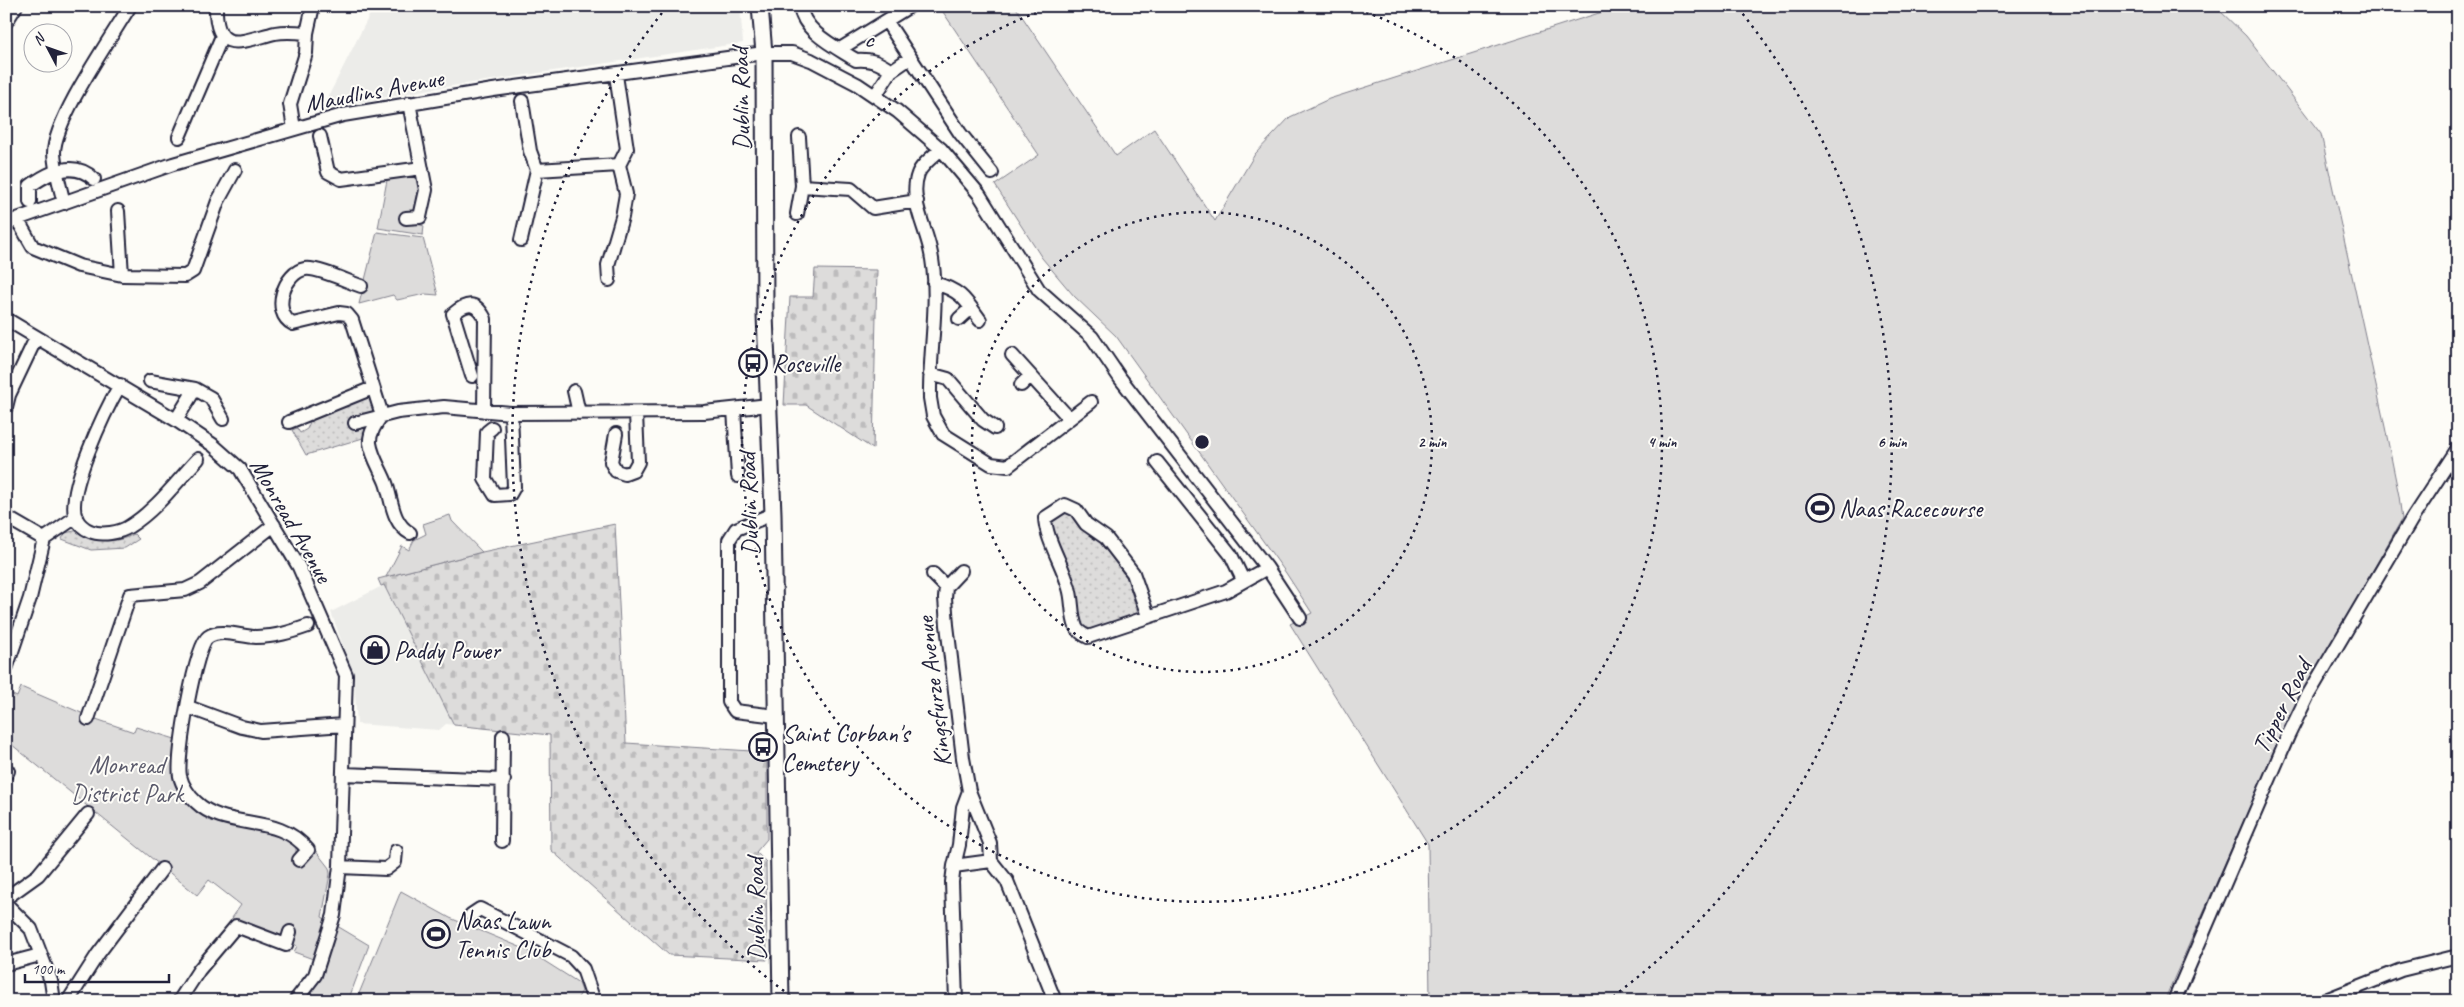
<svg xmlns="http://www.w3.org/2000/svg" width="2464" height="1007" font-family="Caveat,sans-serif">
  <defs>
    <pattern id="grass-dots" width="8" height="8" patternUnits="userSpaceOnUse" patternTransform="scale(1.25)"><rect width="8" height="8" fill="#dddcdb"/><path d="M2 2h.1M6 6h.1" fill="none" stroke="#bdbcbd" stroke-width="1.8" stroke-linecap="round"/></pattern>
    <pattern id="cemetery-stones" width="16" height="16" patternUnits="userSpaceOnUse" patternTransform="scale(1.25)"><rect width="16" height="16" fill="#dddcdb"/><path d="M2 7V4a2 2 0 0 1 4 0v3zM10 15v-3a2 2 0 0 1 4 0v3z" fill="#bdbcbd"/></pattern>
  </defs>
  <rect width="100%" height="100%" fill="#fdfcf7"/>
  <filter id="ink" filterUnits="userSpaceOnUse"><feTurbulence type="fractalNoise" baseFrequency=".02" numOctaves="2"/><feDisplacementMap in="SourceGraphic" scale="10" xChannelSelector="R" yChannelSelector="G"/><feConvolveMatrix kernelMatrix="1 2 1 2 8 2 1 2 1" color-interpolation-filters="sRGB"/></filter>
  <g filter="url(#ink)">
    <path fill="#ecece9" d="M374,6h366l3,37 -312,46 -109,20z
      M384,585l70,140 -8,-1 -7,6 -82,-6 -3,-47 -23,-65z"/>
    <path fill="url(#grass-dots)" stroke="#807f8b" d="M371,393l4,15 -6,6 -6,24 -57,17 -14,-25 5,-2 3,5 7,-4 5,-12z
      M1063,512l7,2 11,14 19,14 27,36 11,36 -52,19 -4,-2 -33,-108z
      M79,530c17,13 36,14 55,4l5,5 -14,9 -34,2 -29,-11 3,-6z"/>
    <path fill="url(#cemetery-stones)" stroke="#807f8b" d="M815,269l62,1 -4,179 -67,-44h-22l6,-108h23z
      M615,524l11,219 141,9v87l-11,13 10,10 1,98 -98,-5 -118,-105 -1,-115 -96,-10 -70,-140 -3,1 -3,-7 104,-27z"/>
    <path fill="#dddcdb" stroke="#807f8b" d="M939,6h76l101,150 38,-27 61,92 40,-67 35,-37 39,-18 292,-93h594l31,30 75,98 64,293 14,69 3,23 -111,195 -127,287h-734l-2,-157 -138,-220 22,-11 -26,-40 -170,-237 -42,-40 -32,-38 -47,-73 44,-30z
      M411,175l8,7c2,15 -5,25 -5,41l10,3 -1,9 -45,-7 9,-48z
      M377,232l46,6 15,57 -13,-1 -28,6 -4,-5 -34,9z
      M450,515l2,6 30,31 -96,25 16,-31 7,4 5,-10 12,-6 -3,-10z
      M21,687l72,31 41,14 2,-5 39,12v37l9,20 102,40 10,11v10l6,6 13,-13 14,18 1,6 -8,43 47,28 -21,56h-42l17,-27 -10,-15 -19,-7 3,-6 -4,-3 -61,-25 9,-13 -32,-25 -12,15 -191,-155v-48l11,5z
      M401,891l49,27 77,32 52,33 3,8 -6,10h-220z"/>
    <g fill="none" stroke-linecap="round" stroke-linejoin="round">
      <defs>
        <path id="minor" d="M216,6c-1,50 26,35 59,27 10,-2 21,-1 32,0
          M800,6c3,26 36,41 56,54 15,-1 23,2 35,11
          M6,22l10,-16
          M887,22l73,111 32,40
          M840,49l70,-43
          M875,96l16,-25 19,-13
          M522,101l8,50 7,19
          M294,129l-4,-25 16,-51 1,-20 6,-27
          M320,136l8,36 13,7 81,-11
          M179,137l43,-101
          M941,149c-7,7 -20,16 -23,25 -9,24 7,52 12,75 11,46 -1,101 0,149l3,18 10,18 48,30 17,2 83,-64
          M802,186l49,3 22,19 44,-7
          M30,202v-16c19,-14 44,-26 64,-7
          M64,203c-4,-16 -9,-33 -10,-50 0,-34 57,-115 76,-147
          M118,211l4,64
          M797,214l5,-28 -3,-49
          M406,218l14,-1 6,-27 -17,-87
          M17,219l16,28 46,19 43,9 63,1 8,-5 25,-70 17,-31
          M6,225l11,-6 156,-55 170,-49 150,-25 271,-37h28l19,7 46,24 40,27 44,38 38,45 60,96 53,47 28,41 147,190 33,50
          M521,240l16,-70 82,-5
          M609,280l-1,-15 14,-48 4,-23 -7,-29 8,-16 -11,-74
          M934,283c26,7 31,16 46,37
          M361,286c-12,-4 -44,-19 -56,-17 -20,3 -35,43 -12,55l46,-11 8,1 5,6 30,95c-6,8 -13,18 -12,28 2,14 11,27 16,40 6,17 6,40 24,50
          M6,319l170,101 37,25 27,24 59,98 47,108 -6,191 -6,49 -19,60 -20,26
          M959,319l12,-11
          M1012,355l57,63
          M930,374l18,5 35,41 12,8
          M472,376l-19,-62c14,-12 23,-13 32,5l-1,92
          M150,381l45,8 -19,31
          M120,385c-14,24 -55,108 -44,133 3,6 9,11 14,13 11,5 30,2 40,-5 27,-17 46,-44 68,-67
          M1021,385l9,-9
          M195,389l16,9 12,21
          M574,391l5,22
          M6,407l3,-12 27,-57
          M734,409l4,67
          M289,422l84,-34
          M355,423l43,-11 46,-5 67,6 193,-1 65,-7
          M492,428l-5,4 -2,47 10,16 15,-1 4,-7 -3,-74
          M616,434l-5,28 5,9 9,3 8,-3 5,-9 -2,-49
          M1157,462l74,93 12,25
          M773,514l-37,15 -7,11v162l6,9 41,5
          M6,517l38,22
          M933,574l13,13 15,-16
          M946,587l-1,11 2,27 16,133 6,33 -6,16 -4,38 -5,21
          M1148,616l-15,-43 -27,-35 -20,-14 -10,-14 -11,-5 -20,13c1,22 18,47 24,70 4,12 2,27 7,39 2,5 7,7 12,10l138,-46 41,-23
          M6,669l24,-71 14,-59 32,-22
          M188,707l54,20 19,4 83,-6
          M88,719l42,-124 55,-5 15,-7 74,-58
          M6,774l2,-3
          M343,774l161,6
          M969,791l21,52 1,18
          M502,841l1,-105
          M299,860l9,-10c-30,-38 -81,-18 -112,-48 -7,-6 -14,-17 -16,-26 -4,-18 15,-130 28,-139 13,-9 34,0 48,0 19,0 35,-5 52,-11
          M340,867l46,2 9,-7 1,-11
          M6,898l32,-23 50,-61
          M6,904l25,25 20,52 3,20
          M471,915l9,-6 91,47 12,13 11,32
          M6,964l34,-9
          M68,1001l30,-47 64,-85
          M179,1001l20,-31 37,-44 50,19 4,-13
          M956,1001l-4,-119 2,-16 37,-5 16,20 48,120
          M2174,1001l114,-265 19,-39 106,-180 45,-69
          M2323,1001l78,-31 57,-14"/>
        <path id="major" d="M760,6l4,47 1,262 8,199 8,487"/>
      </defs>
      <use href="#minor" stroke="#22223b" stroke-width="16"/>
      <use href="#major" stroke="#22223b" stroke-width="19"/>
      <use href="#minor" stroke="#fdfcf7" stroke-width="12"/>
      <use href="#major" stroke="#fdfcf7" stroke-width="15"/>
    </g>
  </g>
  <g fill="none" stroke="#22223b" stroke-width="2.5" stroke-dasharray="2.5 5">
    <circle cx="1202" cy="442" r="230"/>
    <path d="M1352 7A460 460 0 1 1 1052 7"/>
    <path d="M796 1000A690 690 0 0 1 666 8M1738 8A690 690 0 0 1 1608 1000"/>
  </g>
  <defs>
    <symbol id="bus-ring" viewBox="-11 -11 22 22"><circle r="9.5" fill="#fdfcf7" stroke="#22223b" stroke-width="1.5"/><path d="M-5-6H5V4H4V6H2V4H-2V6H-4V4H-5ZM-3.5-4V0h7V-4ZM-3.5 1.2v1.5H-2V1.2ZM2 1.2v1.5H3.5V1.2Z" fill="#22223b"/></symbol>
    <symbol id="stadium-ring" viewBox="-11 -11 22 22"><circle r="9.5" fill="#fdfcf7" stroke="#22223b" stroke-width="1.5"/><path d="M0-5a6.5 5 0 1 0 0 10a6.5 5 0 1 0 0-10ZM-3.5-1.8h7v3.6h-7Z" fill="#22223b"/></symbol>
    <symbol id="shop-ring" viewBox="-11 -11 22 22"><circle r="9.5" fill="#fdfcf7" stroke="#22223b" stroke-width="1.5"/><path d="M-5-2.5h2.3a2.7 3.5 0 0 1 5.4 0H5L5.5 6h-11ZM-1.5-2.5h3a1.5 2.3 0 0 0-3 0Z" fill="#22223b"/></symbol>
  </defs>
  <g fill-rule="evenodd">
    <use href="#bus-ring" x="737" y="347" width="32" height="32"/>
    <use href="#stadium-ring" x="1804" y="492" width="32" height="32"/>
    <use href="#shop-ring" x="359" y="634" width="32" height="32"/>
    <use href="#bus-ring" x="747" y="731" width="32" height="32"/>
    <use href="#stadium-ring" x="420" y="918" width="32" height="32"/>
  </g>
  <g text-anchor="middle" stroke-width="4" stroke-linejoin="round" paint-order="stroke">
    <g font-size="25" fill="#22223b" stroke="#fdfcf7">
      <text transform="translate(870 38) rotate(14)" y="9">c</text>
      <text transform="translate(374 90) rotate(-11)" y="9">Maudlins Avenue</text>
      <text transform="translate(740 99) rotate(-91)" y="9">Dublin Road</text>
      <text transform="translate(748 504) rotate(-92)" y="9">Dublin Road</text>
      <text transform="translate(292 520) rotate(60)" y="9">Monread Avenue</text>
      <text transform="translate(933 692) rotate(-97)" y="9">Kingsfurze Avenue</text>
      <text transform="translate(2281 706) rotate(-63)" y="9">Tipper Road</text>
      <text transform="translate(755 909) rotate(-91)" y="9">Dublin Road</text>
    </g>
    <g font-size="25" fill="#22223b" stroke="#fdfcf7" text-anchor="start">
      <text x="772" y="372">Roseville</text>
      <text x="1839" y="517">Naas Racecourse</text>
      <text x="394" y="659">Paddy Power</text>
      <text x="782" y="742">Saint Corban's<tspan x="782" dy="29">Cemetery</tspan></text>
      <text x="455" y="929">Naas Lawn<tspan x="455" dy="29">Tennis Club</tspan></text>
    </g>
    <g font-size="25" fill="#5a5a6b" stroke="#fdfcf7">
      <text x="127" y="773">Monread<tspan x="127" dy="29">District Park</tspan></text>
    </g>
  </g>
  <circle cx="1202" cy="442" r="8" fill="#22223b" stroke="#fdfcf7" stroke-width="2.5"/>
  <g font-size="15" text-anchor="middle" font-weight="bold" fill="#22223b" stroke="#fdfcf7" stroke-width="4" stroke-linejoin="round" paint-order="stroke">
    <text x="1432" y="447">2 min</text>
    <text x="1662" y="447">4 min</text>
    <text x="1892" y="447">6 min</text>
  </g>
  <rect width="2464" height="1007" fill="none" stroke="#fdfcf7" stroke-width="25"/>
  <rect x="12" y="12" width="2439" height="982" fill="none" stroke="#22223b" stroke-width="2" filter="url(#ink)"/>
  <g transform="translate(48 48) rotate(311)"><circle r="24" fill="#fdfcf7" stroke="#a5a5ac"/>
  <path d="M0-4L9 19L0 12L-9 19Z" fill="#22223b"/>
  <text y="-8" font-size="14" font-weight="bold" text-anchor="middle" fill="#22223b">N</text>
  </g>
  <path d="M25 974v8h144v-8" fill="none" stroke="#22223b" stroke-width="2.5"/>
  <text x="32" y="974" font-size="15" fill="#22223b" stroke="#fdfcf7" stroke-width="4" paint-order="stroke">100 m</text>
</svg>
